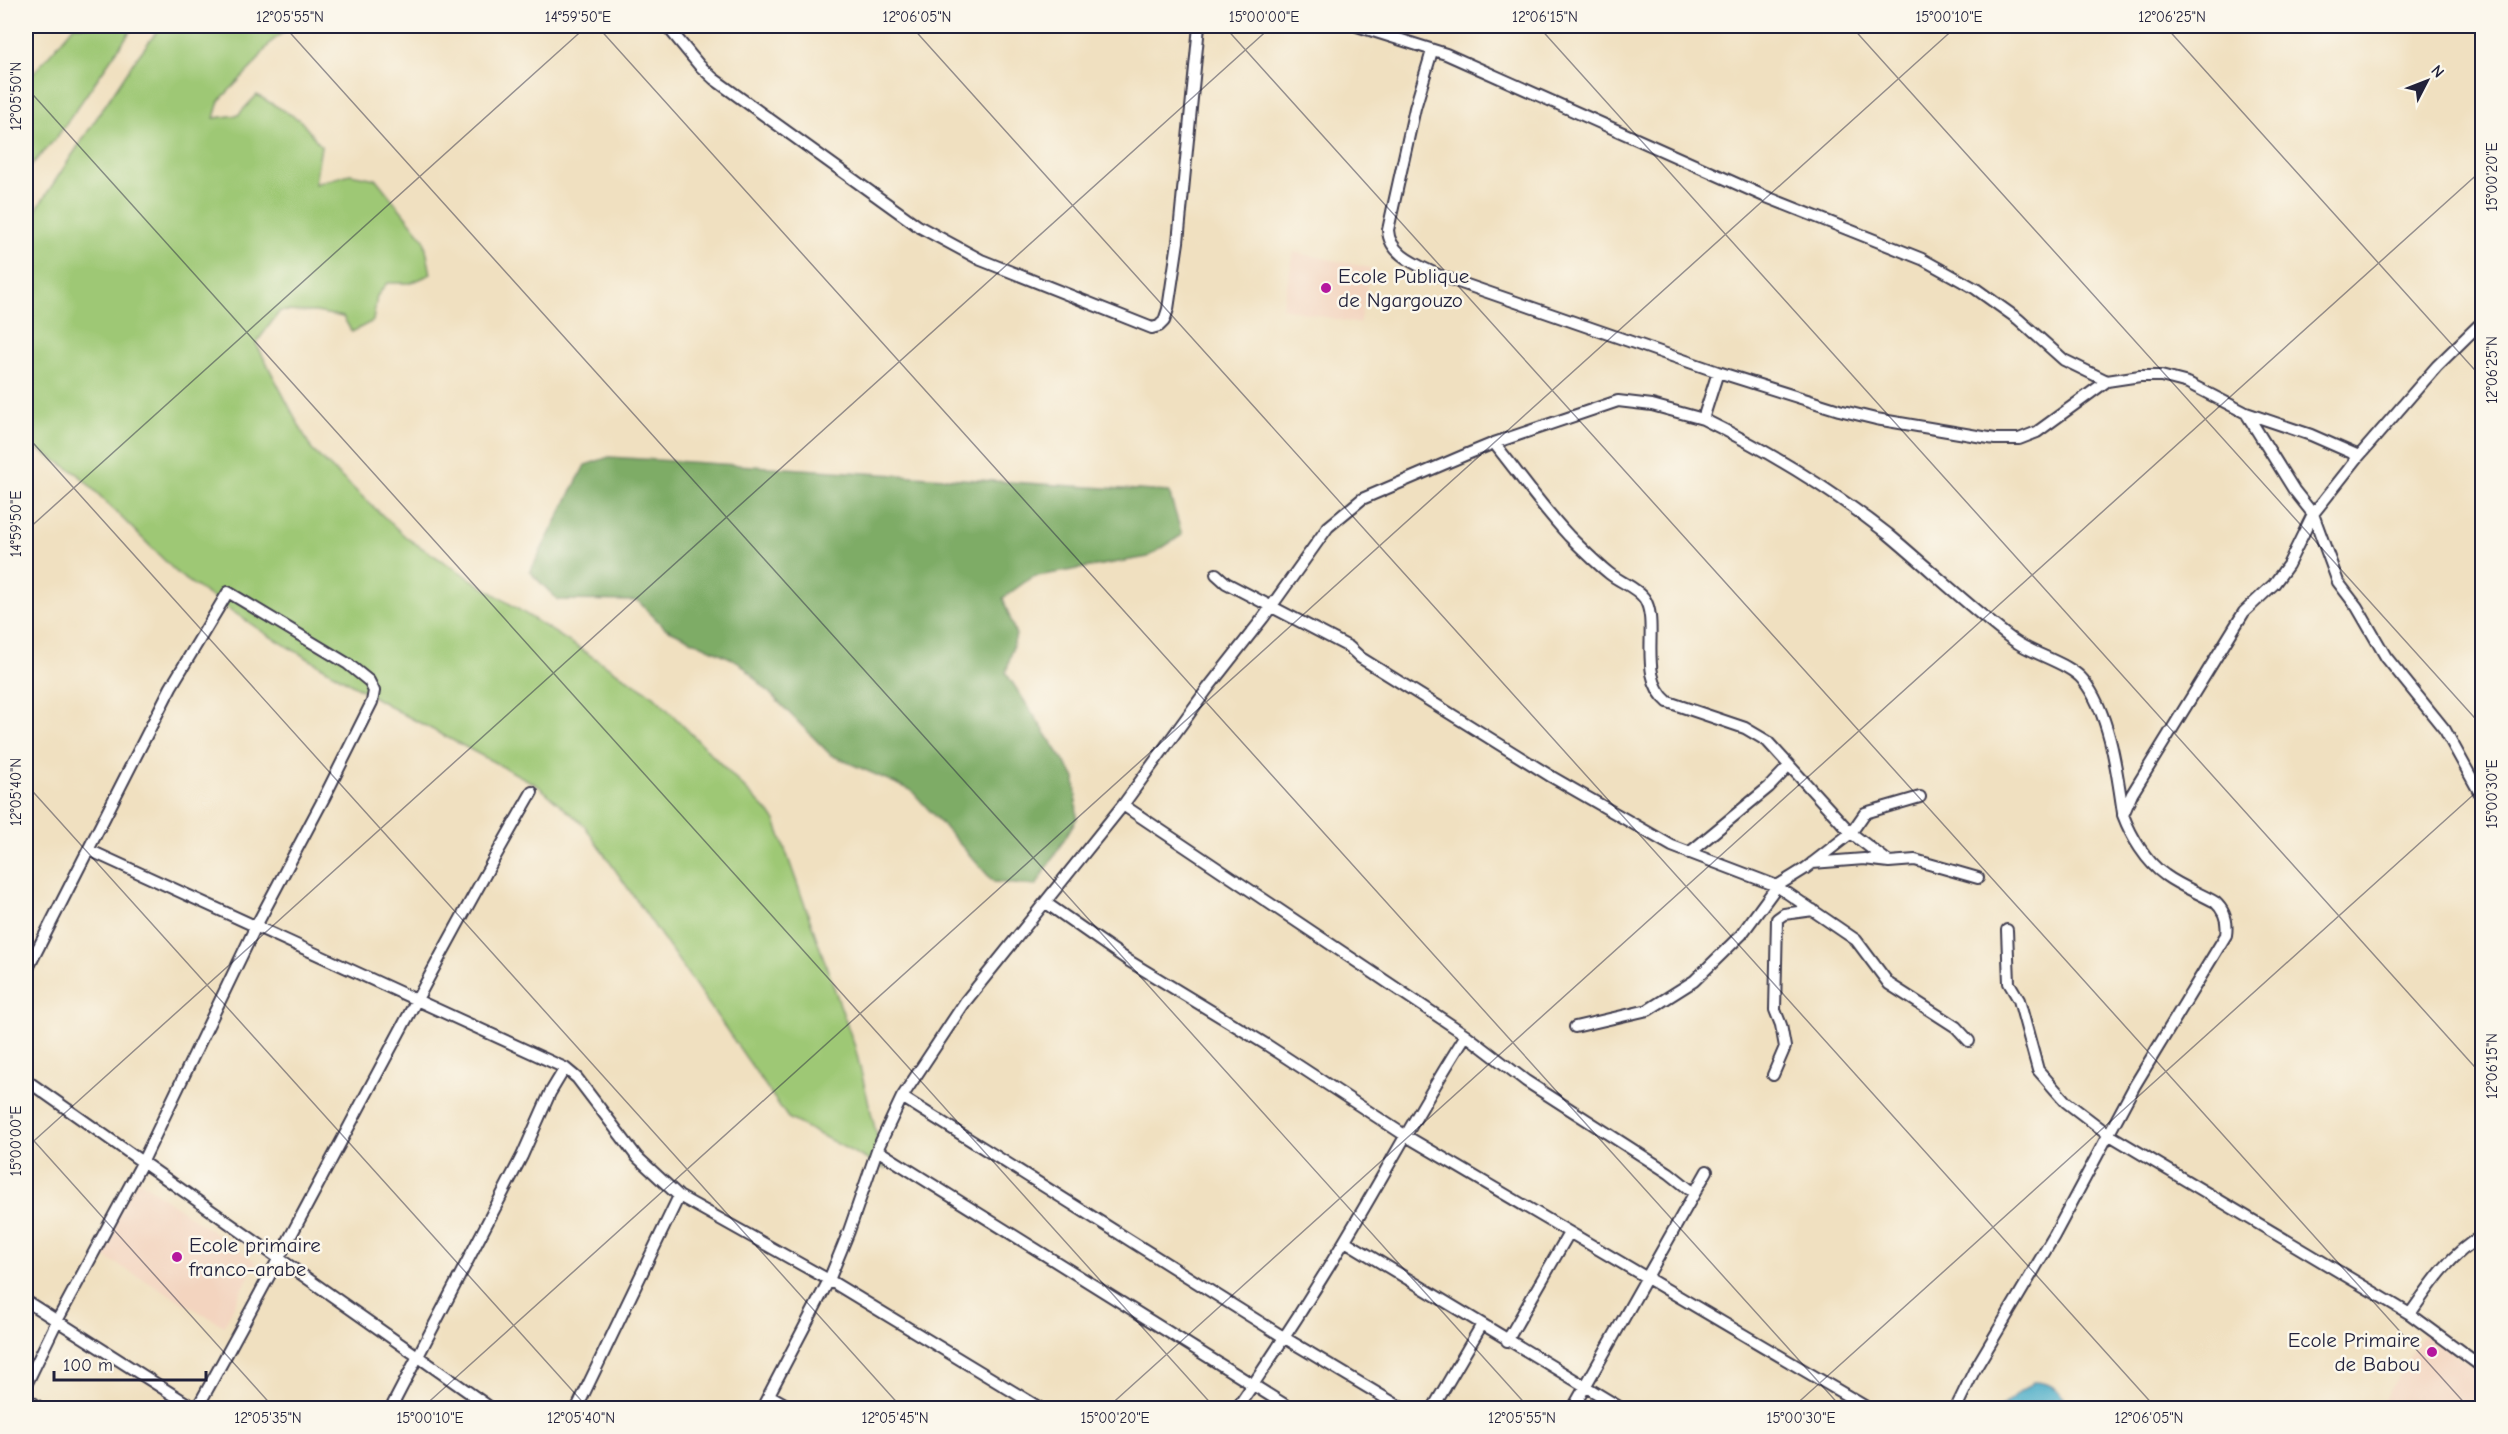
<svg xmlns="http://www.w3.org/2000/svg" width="2508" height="1434" font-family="'Comic Neue',sans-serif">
  <rect width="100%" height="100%" fill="#fbf7ec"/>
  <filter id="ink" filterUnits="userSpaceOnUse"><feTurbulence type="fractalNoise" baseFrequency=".0167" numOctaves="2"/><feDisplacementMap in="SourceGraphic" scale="12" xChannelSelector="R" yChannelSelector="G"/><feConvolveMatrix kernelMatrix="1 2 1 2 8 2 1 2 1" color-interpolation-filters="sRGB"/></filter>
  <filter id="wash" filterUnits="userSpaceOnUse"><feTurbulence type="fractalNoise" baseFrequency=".008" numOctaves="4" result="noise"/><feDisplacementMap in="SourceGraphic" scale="24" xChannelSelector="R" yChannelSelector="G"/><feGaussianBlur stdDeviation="1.35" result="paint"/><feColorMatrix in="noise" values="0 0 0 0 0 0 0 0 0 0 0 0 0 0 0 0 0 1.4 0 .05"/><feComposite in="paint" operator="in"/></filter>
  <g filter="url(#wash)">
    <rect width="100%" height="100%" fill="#f0e0c0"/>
    <path fill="#f3d4bf" d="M1294,252l77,16 -12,56 -77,-16z
      M137,1179l119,83 -32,64 -128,-74z
      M2424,1331l58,42v35h-103z"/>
    <path fill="#9ec875" stroke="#607558" stroke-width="1.5" d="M74,26h60l-77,111 -31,34v-89z
      M161,26h130l-21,17 -16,22 -35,36 -5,17 24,-3 19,-20 43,25 21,26 -6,38 35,-10 26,5 48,60 7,35 -20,9h-24l-10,13 -4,25 -21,11 -9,-15 -27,-5 -36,-1 -24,32 56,107 96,89 246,157 120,122 81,229 30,122 -97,-51 -204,-293 -47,-40 -134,-71 -137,-80 -87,-59 -101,-101 -52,-32v-217l107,-162z"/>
    <path fill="#7eac66" stroke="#506750" stroke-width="1.5" d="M609,457l560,35 13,43 -34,22 -116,20 -29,21 13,37 -10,38 69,105 2,40 -41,68 -42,-4 -83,-92 -80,-35 -92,-93 -74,-34 -27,-27 -80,-1 -28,-28 55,-107z"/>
    <path fill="#48acc7" stroke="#356781" stroke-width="1.5" d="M2033,1382c18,-1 30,10 34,26h-67z"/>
  </g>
  <g filter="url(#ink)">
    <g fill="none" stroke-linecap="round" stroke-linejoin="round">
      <defs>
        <path id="street" d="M667,26l32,39 15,14 204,147 63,34 171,68 7,-2 5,-5 4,-12 10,-67 21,-216
          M1357,26l89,28 318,142 158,63 54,30 42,30 46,41 43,21
          M1432,51l-17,57 -27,122c1,25 30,35 50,45l280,97 121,38 37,9 119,20h24l18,-7 70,-51 33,-5h21l27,7 58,30 65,22 48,21
          M1718,372l-15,47c65,32 128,70 185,115 42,35 81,73 125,106 19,14 58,24 70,40 27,33 34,92 40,133
          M2246,413l48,77 19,24 25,68 19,25 29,50 59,73 37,67
          M1494,443c25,31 48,64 75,93 13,13 27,27 41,38 10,8 26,13 34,24 17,25 -8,78 24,104l77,26 22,13 84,92 38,29
          M1216,574l10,9 123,64 12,11 191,119 120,69 105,40 79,54 33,44 67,43 13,14
          M1123,805l343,230 60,46 143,92 25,20
          M89,850l476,218 12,10 60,79 42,39 150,84 211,128
          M1689,853l80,-66 20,-21
          M1812,863l52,-4 25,3 26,-2 63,18
          M1046,903l83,58 138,84 139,91 462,272
          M2007,930l2,53 10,17 19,70 28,32 42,32 302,180 72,53
          M26,972l145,-285 57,-95 120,72 21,17 5,10 -2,11 -48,96 -69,130 -113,235 -85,158 -31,64
          M1575,1027l73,-17 46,-29 47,-46 36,-49 29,-18 45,-35 14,-20 55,-16
          M1773,1075l12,-28 -4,-22 -6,-15 2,-91 7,-5 29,-4
          M26,1080l465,328
          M902,1097l383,241 117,70
          M877,1150l413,258
          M1345,1241l276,167
          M26,1301l168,107
          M2410,1314c20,-29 41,-61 72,-78
          M1507,1341l62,-108
          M769,1395l23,13
          M26,1398l14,10
          M197,1408c114,-204 218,-413 335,-616
          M391,1408l131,-252 28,-63 15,-25
          M577,1408l102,-212
          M762,1408l67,-128 20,-49 28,-81 25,-53 63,-95 158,-197 85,-117 55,-70 65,-91 34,-28 103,-44 29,-12 124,-42 34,4 51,14
          M1237,1408c38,-55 74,-111 108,-168 41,-68 78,-138 121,-205
          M1433,1408l48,-82
          M1573,1408l134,-237
          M1956,1408l18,-37 80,-135 81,-151 91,-150c2,-13 -1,-24 -11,-33 -16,-9 -35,-16 -50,-27 -19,-13 -34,-39 -42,-60l9,-21 112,-182 30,-28 14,-19 25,-51 46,-58 78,-90 45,-44"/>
      </defs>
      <use href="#street" stroke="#413e4f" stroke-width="14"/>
      <use href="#street" stroke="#fff" stroke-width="10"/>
    </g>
  </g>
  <path fill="none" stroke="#22223b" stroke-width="1.5" stroke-opacity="0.45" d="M284,26l1245,1382M597,26l1245,1382M911,26l1245,1382M1224,26l1245,1382M1538,26l944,1049M1851,26l631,700M2165,26l317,352M2479,26l3,4M26,87l1189,1321M26,435l876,973M26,531l561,-505M26,784l562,624M26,1132l248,276M26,1148l1246,-1122M422,1408l1535,-1382M1107,1408l1375,-1238M1792,1408l690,-621M2478,1408l4,-4"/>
  <g fill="#b5179e" stroke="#fbf7ec" stroke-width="2">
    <circle cx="1326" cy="288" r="6"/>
    <circle cx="177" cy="1257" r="6"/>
    <circle cx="2432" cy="1352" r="6"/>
  </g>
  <g text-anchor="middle" stroke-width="5" stroke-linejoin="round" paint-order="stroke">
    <g font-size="21" fill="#22223b" stroke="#fbf7ec" text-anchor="start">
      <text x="1338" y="283">Ecole Publique<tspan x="1338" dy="24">de Ngargouzo</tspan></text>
      <text x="189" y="1252">Ecole primaire<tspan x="189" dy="24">franco-arabe</tspan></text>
      <text x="2420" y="1347" text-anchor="end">Ecole Primaire<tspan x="2420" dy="24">de Babou</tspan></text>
    </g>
  </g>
  <rect width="2508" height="1434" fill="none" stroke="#fbf7ec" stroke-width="66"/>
  <g transform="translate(2427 81) rotate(48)" stroke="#fbf7ec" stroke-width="4.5" paint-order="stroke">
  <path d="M0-4.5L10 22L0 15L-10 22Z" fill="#22223b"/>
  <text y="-9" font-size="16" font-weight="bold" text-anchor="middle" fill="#22223b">N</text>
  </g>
  <path d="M54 1371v9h152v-9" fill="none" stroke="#22223b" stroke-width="3"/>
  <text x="63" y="1371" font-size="18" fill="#22223b" stroke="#fbf7ec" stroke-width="4.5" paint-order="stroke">100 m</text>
  <rect x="33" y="33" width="2442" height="1368" fill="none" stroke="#22223b" stroke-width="2"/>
  <g font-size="15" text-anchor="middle" fill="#22223b">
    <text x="290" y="22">12°05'55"N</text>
    <text x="578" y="22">14°59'50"E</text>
    <text x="917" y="22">12°06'05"N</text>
    <text x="1264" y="22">15°00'00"E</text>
    <text x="1545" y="22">12°06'15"N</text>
    <text x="1949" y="22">15°00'10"E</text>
    <text x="2172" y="22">12°06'25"N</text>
    <text transform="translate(16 96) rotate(-90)" y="5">12°05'50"N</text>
    <text transform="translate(2492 177) rotate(-90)" y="5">15°00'20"E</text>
    <text transform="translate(2492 370) rotate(-90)" y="5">12°06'25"N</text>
    <text transform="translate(16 524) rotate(-90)" y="5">14°59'50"E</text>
    <text transform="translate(16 792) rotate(-90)" y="5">12°05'40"N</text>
    <text transform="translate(2492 794) rotate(-90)" y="5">15°00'30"E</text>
    <text transform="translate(2492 1066) rotate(-90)" y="5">12°06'15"N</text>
    <text transform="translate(16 1141) rotate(-90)" y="5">15°00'00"E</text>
    <text x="268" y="1423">12°05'35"N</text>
    <text x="430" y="1423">15°00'10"E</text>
    <text x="581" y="1423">12°05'40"N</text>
    <text x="895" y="1423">12°05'45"N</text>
    <text x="1115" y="1423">15°00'20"E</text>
    <text x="1522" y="1423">12°05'55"N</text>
    <text x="1801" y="1423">15°00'30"E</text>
    <text x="2149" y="1423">12°06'05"N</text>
  </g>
</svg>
